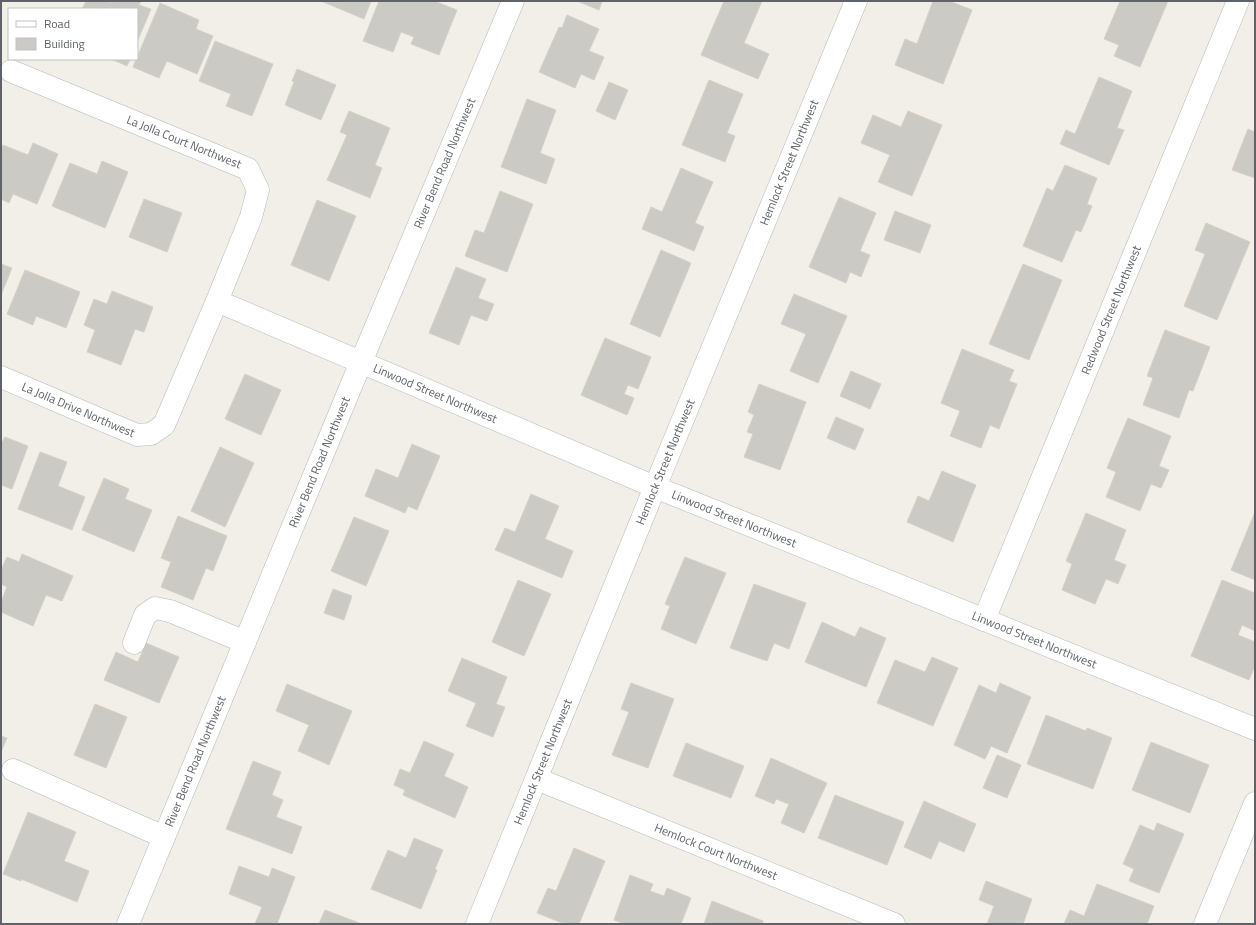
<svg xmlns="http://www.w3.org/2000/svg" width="1256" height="925" font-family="'Titillium Web',sans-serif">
  <rect width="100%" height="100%" fill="#f1efe8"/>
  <path fill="#cccac5" stroke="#d6d1c6" d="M86,1h22l4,2 1,-2h28l-2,4 12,4 -14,33v-33h-55z
    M321,1h50l-7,18z
    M379,1h55l23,9 -18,45 -28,-11 3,-7 -13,-5 -8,20 -30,-11z
    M577,1h25l-3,9z
    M724,1h38l-18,42 25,11 -11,25 -57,-24z
    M933,1h16l23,9 -29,74 -48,-19 10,-26 12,5z
    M1120,1h48l-28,66 -26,-11 5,-11 -15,-6z
    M160,3l39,17 -3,9 17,7 -16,38 -30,-13 -8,17 -26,-11z
    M567,15l32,14 -10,22 15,6 -10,23 -13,-6 -6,14 -36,-16 20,-45 3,1z
    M215,41l58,23 -21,52 -26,-10 5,-12 -32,-13z
    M111,59h19l-3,7z
    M297,69l39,16 -15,35 -36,-15 9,-23 -2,-1z
    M1099,77l33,14 -15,37 7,2 -15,35 -49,-21 6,-14 9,4z
    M709,80l34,14 -16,39 8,3 -10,26 -43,-17z
    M609,82l19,8 -13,30 -19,-9z
    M527,99l29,11 -16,43 15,6 -9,25 -45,-17z
    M349,111l41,17 -15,37 7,3 -12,30 -43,-18 20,-45 -7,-3z
    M908,111l34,14 -30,71 -34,-14 12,-27 -29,-12 12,-28 28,12z
    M1248,129l7,3v46l-23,-8z
    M33,143l25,11 -21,50 -24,-10 -4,9 -8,-4v-50l2,-4 25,10z
    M102,161l26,11 -23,56 -53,-22 18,-43 27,11z
    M1065,165l32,13 -10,26 5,2 -11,26 -5,-2 -14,32 -39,-16 24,-58 6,3z
    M681,168l32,14 -18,41 9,4 -10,24 -52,-22 9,-22 11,5z
    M500,191l33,13 -26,68 -42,-16 10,-26 9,3z
    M839,197l37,16 -16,38 10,4 -9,22 -11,-5 -4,11 -37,-16z
    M144,199l38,14 -15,39 -38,-15z
    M317,200l39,16 -27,65 -38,-16z
    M895,211l36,14 -11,28 -36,-13z
    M1206,223l44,19 -33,78 -33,-14 21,-52 -10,-4z
    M661,250l30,13 -31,74 -30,-13z
    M1,264l11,4 -11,27z
    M1023,264l39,16 -33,80 -40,-16z
    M456,267l30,12 -8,19 16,6 -7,17 -16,-6 -12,30 -30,-12z
    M25,270l55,22 -14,36 -30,-12 -3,9 -26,-11z
    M112,291l41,16 -9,25 -9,-3 -14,36 -34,-13 8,-22 -11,-5 10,-26 13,5z
    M794,294l53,22 -29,67 -28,-12 16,-37 -25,-10z
    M1165,330l45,17 -17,44 -4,-1 -10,28 -36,-13 10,-27 -6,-2z
    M605,338l46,19 -13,32 -10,-4 -4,9 10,4 -7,17 -46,-20z
    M962,349l52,21 -5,11 8,3 -18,45 -9,-4 -9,23 -31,-12 10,-25 -19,-8z
    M851,371l30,13 -11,25 -30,-13z
    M245,374l36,16 -20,45 -36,-16z
    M759,384l47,18 -26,68 -36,-13 9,-23 -6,-2 7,-17 -6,-3z
    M836,417l28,12 -9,21 -28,-12z
    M1128,418l43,18 -12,30 10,4 -8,18 -10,-4 -11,27 -34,-14 10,-25 -9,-4z
    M5,437l23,9 -16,43 -11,-4v-41z
    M412,444l28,12 -23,54 -9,-4 -3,7 -40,-17 11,-27 22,9z
    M220,447l34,16 -29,64 -34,-16z
    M40,452l27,10 -9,24 27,11 -13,33 -54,-21z
    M942,471l34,14 -23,57 -46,-20 11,-26 11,5z
    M104,478l25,11 -4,10 27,11 -18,42 -52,-22z
    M531,494l28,12 -14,33 28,12 -11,27 -67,-28 10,-22 10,4z
    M1255,512v68l-24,-10z
    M1086,513l40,17 -12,30 12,5 -8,19 -12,-5 -11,25 -33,-14 10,-26 -6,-3z
    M178,516l49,20 -14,35 -7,-3 -13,32 -32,-13 10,-25 -10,-4z
    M354,517l35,14 -23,55 -35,-15z
    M22,554l51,22 -11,25 -16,-6 -13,31 -32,-14v-10l6,-15 -6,-3v-14l6,-13 12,5z
    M685,557l41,16 -30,71 -35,-15 9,-23 -5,-2z
    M518,580l33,14 -27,62 -32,-14z
    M1222,580l33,13v38l-13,-6 -4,10 17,7v24l-6,14 -58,-24z
    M754,584l52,19 -17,46 -15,-6 -7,18 -37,-13z
    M333,589l19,7 -8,24 -20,-7z
    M822,622l33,15 5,-10 26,11 -20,49 -61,-25z
    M146,643l33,14 -20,46 -55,-23 12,-28 22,10z
    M932,657l26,11 -25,58 -56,-23 18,-43 30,12z
    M462,658l45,19 -11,27 9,3 -12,30 -27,-11 10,-23 -28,-12z
    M631,683l43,16 -26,69 -36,-13 17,-43 -8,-3z
    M1000,683l31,14 -24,56 -16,-7 -6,13 -31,-14 25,-60 17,8z
    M287,684l65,27 -23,54 -31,-14 11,-26 -33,-14z
    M95,704l32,13 -21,51 -32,-13z
    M1046,715l40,16 1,-3 25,10 -19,51 -66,-25z
    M1,736l6,2 -6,14z
    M424,741l30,13 -10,22 24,11 -13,31 -52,-23 2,-5 -11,-5 6,-16 10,4z
    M1151,742l58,23 -19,48 -58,-23z
    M686,743l58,23 -13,32 -58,-22z
    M997,755l24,10 -14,33 -24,-10z
    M771,758l56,25 -23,50 -23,-10 8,-19 -13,-5 -2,5 -19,-8z
    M253,761l28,11 -9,23 11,5 -7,17 26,10 -10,27 -66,-25z
    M835,795l69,27 -17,43 -69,-27z
    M924,801l52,23 -12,28 -25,-11 -8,18 -27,-12z
    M28,812l48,20 -12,29 25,10 -12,31 -56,-23v2l-18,-7z
    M1157,823l27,11 -25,59 -30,-12 5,-12 -11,-5 17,-39 14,6z
    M414,838l29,12 -8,19 2,1 -16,39 -50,-20 17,-39 18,8z
    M574,848l31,13 -26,63h-14l-28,-11 11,-25 8,3z
    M239,866l30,11 3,-9 23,9 -18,47h-22l7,-17 -33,-13z
    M630,875l23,9 -3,7 14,5 3,-8 24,10 -10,26h-56l-11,-4z
    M986,881l46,18 -9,25h-36l7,-18 -15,-6z
    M1097,884l57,22 -7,18h-83l6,-14 14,6z
    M712,901l51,20 -1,3h-58z
    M325,910l37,14h-43z"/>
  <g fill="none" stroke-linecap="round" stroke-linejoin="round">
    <defs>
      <g id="minor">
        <path id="s1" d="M217,301l438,186 600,242"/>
        <path id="s2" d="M1,377l136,58 14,-1 13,-9 53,-124 34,-84 7,-27 -10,-21 -237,-98"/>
        <path id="s3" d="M984,620l254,-619"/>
        <path d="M134,643l11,-28 10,-7 15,3 75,31"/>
        <path d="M13,770l151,67"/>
        <path id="s4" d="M537,779l357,145"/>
        <path id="s5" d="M128,924l233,-562 152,-361"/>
        <path id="s6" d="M477,924l178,-437 201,-486"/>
        <path d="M1205,924l50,-121"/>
      </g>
    </defs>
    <use href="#minor" stroke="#b5b8bc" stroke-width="23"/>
    <use href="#minor" stroke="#fff" stroke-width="22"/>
  </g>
  <g text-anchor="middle" stroke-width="4" stroke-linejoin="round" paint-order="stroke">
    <g font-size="12" fill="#5f6368" stroke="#fff">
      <text transform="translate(184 142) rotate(22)" y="4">La Jolla Court Northwest</text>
      <text dy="4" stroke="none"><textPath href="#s5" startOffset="824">River Bend Road Northwest</textPath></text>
      <text dy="4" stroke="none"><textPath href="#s6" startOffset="823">Hemlock Street Northwest</textPath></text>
      <text dy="4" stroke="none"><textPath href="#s3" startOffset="335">Redwood Street Northwest</textPath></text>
      <text dy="4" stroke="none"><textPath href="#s1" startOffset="237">Linwood Street Northwest</textPath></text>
      <text dy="4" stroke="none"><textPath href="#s2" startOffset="84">La Jolla Drive Northwest</textPath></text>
      <text dy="4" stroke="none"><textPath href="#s5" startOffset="500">River Bend Road Northwest</textPath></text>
      <text dy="4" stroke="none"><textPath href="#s6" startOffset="499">Hemlock Street Northwest</textPath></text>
      <text dy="4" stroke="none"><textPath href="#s1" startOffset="561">Linwood Street Northwest</textPath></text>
      <text dy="4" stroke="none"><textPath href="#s1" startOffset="885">Linwood Street Northwest</textPath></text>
      <text dy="4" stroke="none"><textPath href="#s5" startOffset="176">River Bend Road Northwest</textPath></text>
      <text dy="4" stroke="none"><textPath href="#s6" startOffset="175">Hemlock Street Northwest</textPath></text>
      <text dy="4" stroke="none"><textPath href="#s4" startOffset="193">Hemlock Court Northwest</textPath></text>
    </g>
  </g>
  <rect width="1256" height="925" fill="none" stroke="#5f6368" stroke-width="4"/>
  <rect x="8" y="8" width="130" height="52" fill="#ffffff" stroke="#bfc1c3"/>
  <rect x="16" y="21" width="20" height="6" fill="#ffffff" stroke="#bfc1c3"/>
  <text x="44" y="28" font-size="12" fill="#5f6368">Road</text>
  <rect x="16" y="38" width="20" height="12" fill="#cccac5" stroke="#bfc1c3"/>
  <text x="44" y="48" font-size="12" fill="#5f6368">Building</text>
</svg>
